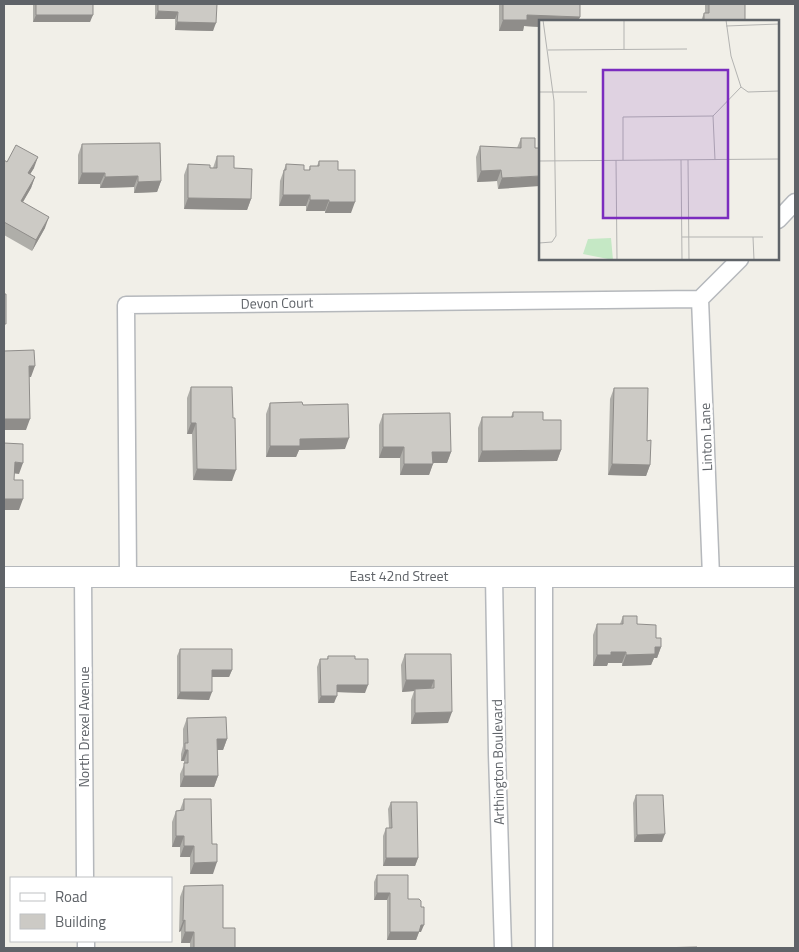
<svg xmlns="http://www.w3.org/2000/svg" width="799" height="952" font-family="'Titillium Web',sans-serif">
  <rect width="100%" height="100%" fill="#f1efe8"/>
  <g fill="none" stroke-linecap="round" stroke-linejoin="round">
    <defs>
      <path id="minor" d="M778,220l17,-18
        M700,299l11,277
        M700,299l40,-40
        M83,576l2,302
        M494,576l3,178 6,194
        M544,576v372
        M128,577l-2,-272 574,-6
        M86,941v7"/>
      <path id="tertiary" d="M4,577h791"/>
    </defs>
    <use href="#minor" stroke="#b5b8bc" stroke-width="19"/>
    <use href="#tertiary" stroke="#b5b8bc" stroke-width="22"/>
    <use href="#minor" stroke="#fff" stroke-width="16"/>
    <use href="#tertiary" stroke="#fff" stroke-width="20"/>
  </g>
  <path fill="#afaea9" d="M33,4h60l-3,18h-57z
    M155,4h62l-4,27 -38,-1v-11h-20z
    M499,4h81v13l-2,4h-38v6l-16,-1 -1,5h-24z
    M705,4h40v17h-44l3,-8h1z
    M521,138l14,10 -37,41 -1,-8 -20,1 -1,-25 4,-11 37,2z
    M82,144l79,37 -4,11 -23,1v-6l-34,1v-4h-22v-29z
    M217,156l17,12 17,31 -4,11 -63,-1v-34l4,-11 25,4z
    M319,161l19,9 13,43h-26v-2h-19v-5h-27l1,-25 6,-17 18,6h5l1,-4h7z
    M4,162l30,6 -4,6 5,3 -4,11 -8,14 22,26 -13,23 -28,-16z
    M191,387l42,31 -1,63 -39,-1 -1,-46h-5v-36z
    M614,388l36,77 -4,11 -38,-1 2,-76z
    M270,403l33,2 42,44 -46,1 -3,7h-30v-43z
    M513,412l30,8 18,30 -4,11 -79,1v-34l4,-11h29z
    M383,414l68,38 -4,11h-14l-4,12h-29v-17h-21v-33z
    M623,616l14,8 19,14 5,9 -4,11h-3l-3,7 -29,1v-3h-14l-1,3h-14v-31l4,-11h23z
    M180,649l52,21 -3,7h-17l-3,23 -32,-1v-43z
    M405,654h46l-3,69 -37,1v-24l3,-9 -12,1 -1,-27z
    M328,656l27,3 10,34 -28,-1 -3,11h-16l-1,-36 3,-8h7z
    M187,718l40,21 -4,11h-6l1,26 -4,11h-34v-13l4,-9v-4h-3v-7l2,-8v-17z
    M636,795l26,47h-28l-1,-39z
    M184,799l28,45 1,30h-23v-17h-10v-10h-8v-25l4,-11 4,-1z
    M391,802l27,56 -3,8h-32v-30l3,-8h3l-1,-19z
    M377,875l31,24 13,33h-2l-3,8h-29v-40h-13v-18z
    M184,886l39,42 12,20h-45v-5h-9v-12l-2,1 1,-35z"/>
  <path fill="#8f8d8a" d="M158,11l20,1 -3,7h-20z
    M36,15h57l-3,7h-57z
    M527,15l53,2 -2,4h-38v6l-16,-1 -1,5h-24l4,-11z
    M177,22l39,1 -3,8 -38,-1z
    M38,157l-4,11 -10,16 4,-11z
    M501,170l-4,11 -20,1 4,-11z
    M82,173h23l-5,11h-22z
    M138,176l-4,11 -34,1 5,-11z
    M540,176v10l-42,3 4,-11z
    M35,177l-4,11 -14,24 4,-11z
    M161,181l-4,11 -23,1 4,-11z
    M283,195h27l-4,11h-27z
    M188,198l63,1 -4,11 -63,-1z
    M310,200h19l-4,11h-19z
    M329,202h26l-4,11h-26z
    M49,217l-4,11 -13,23 4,-11z
    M29,366h6l-4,11h-6z
    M4,419h26l-4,11h-22z
    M191,423h5l-4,11h-5z
    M349,438l-4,11 -46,1 -3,7h-30l4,-11 30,-7z
    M383,447h21l-4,11h-21z
    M561,450l-4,11 -79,1 4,-11z
    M432,452h19l-4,11h-19z
    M15,462l8,1 -4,11 -8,-1z
    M404,464h29l-4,11h-29z
    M612,464l38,1 -4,11 -38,-1z
    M197,469l39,1 -4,11 -39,-1z
    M4,499h19l-4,11h-15z
    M655,647h6l-4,11h-3l-3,7 -29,1 4,-11z
    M611,652h15l-4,11h-14l-1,3h-14l4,-11z
    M212,670h20l-3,7h-20z
    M406,680h28l-4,11 -15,-2 -1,2 -12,1z
    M337,685h31l-3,8 -30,-1z
    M180,692h32l-3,8 -32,-1z
    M321,696h16l-3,7h-16z
    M452,712l-4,11 -37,1 4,-11z
    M217,739h10l-4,11h-10z
    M185,750h3l-4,11h-3z
    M184,776h34l-4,11h-34z
    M665,834l-3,8h-28l3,-7z
    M176,836h8l-4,11h-8z
    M184,846h10l-4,11h-10z
    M386,858h32l-3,8h-32z
    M217,862l-4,12h-23l4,-11z
    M377,893h13l-3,7h-13z
    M185,920l-4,11 -2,1 4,-11z
    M421,925h3l-3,7h-2l-3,8h-29l3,-8z
    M185,932h9l-4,11h-9z"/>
  <path fill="#cccac5" stroke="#8f8d8a" d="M36,4h57v11h-57z
    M158,4h59l-1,19 -39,-1 1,-10 -20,-1z
    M503,4h77v13l-53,-2v5h-24z
    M709,4h36v17h-41v-8h5z
    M521,138h14v10h5v28l-38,2 -1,-8 -20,1 -1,-25 41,2z
    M160,143l1,38 -23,1v-6l-33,1v-4h-23v-29z
    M16,145l22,12 -10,16 7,4 -14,24 28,16 -13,23 -32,-18v-62l3,2z
    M217,156h17v12l18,1 -1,30 -63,-1v-34l22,1v3h7z
    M319,161h19v9h17v32h-26v-2h-19v-5h-27l1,-25h2v-6l18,1v5h6v-4h9z
    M4,294h2v30h-2z
    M34,350l1,16h-6l1,53h-26v-68z
    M191,387h41l1,31h2l1,52 -39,-1 -1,-46h-5z
    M614,388h34l-1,53 4,-1 -1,25 -38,-1z
    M302,402l1,3 45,-1 1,34 -49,1v7h-30v-43z
    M513,412h30v8h18v30l-79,1v-34h31z
    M450,413l1,39h-19l1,12h-29v-17h-21v-33z
    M4,443l19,1v19l-8,-1 -1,18h9v19h-19z
    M623,616h14v8l19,1v13h5v9h-6v7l-29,1v-3h-15v3h-14v-31h26z
    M180,649h52v21h-20v22h-32z
    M405,654h46l1,58 -37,1v-24l19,-1v-8h-28z
    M328,656h27v3h13v26h-31v11h-16l-1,-37h8z
    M226,717l1,22h-10l1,37h-34v-13h4v-13h-3v-7h3l-1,-25z
    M636,795h27l2,39 -28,1z
    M184,799h27l1,45h5v18l-23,1v-17h-10v-10h-8v-25l8,-1z
    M391,802h26l1,56h-32v-30h6z
    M377,875h31v24h11l2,2v6h3v18h-3l-2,7h-29v-39h-13z
    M223,885v43h12v20h-41v-16h-9v-12l-2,1 1,-35z
    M697,947v1h-41z"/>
  <g text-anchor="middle" stroke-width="5" stroke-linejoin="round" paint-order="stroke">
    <g font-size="14" fill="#5f6368" stroke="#fff">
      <text transform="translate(277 303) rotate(-1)" y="5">Devon Court</text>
      <text transform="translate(706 437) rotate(-92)" y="5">Linton Lane</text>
      <text x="399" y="581">East 42nd Street</text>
      <text transform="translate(84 727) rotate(-90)" y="5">North Drexel Avenue</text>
      <text transform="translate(498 762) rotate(-91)" y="5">Arthington Boulevard</text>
    </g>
  </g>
  <g transform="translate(539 20)">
    <rect width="240" height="240" fill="#f1efe8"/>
    <path d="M72,218l2,22 -30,-6 5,-15z" fill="#c5e8c5"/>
    <path fill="none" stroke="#b3b3b1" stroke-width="1" d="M85,0v30M187,0l5,36 10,31M187,6l53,-2M9,30l139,-1M202,67l7,5 31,-1M0,72h48M174,96l2,44M174,96l28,-29M77,140l1,100M84,140v-43l90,-1M142,140l1,100M149,140l1,100M0,141l240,-2M143,217h81M214,217l1,23M0,223l13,-1 4,-6 -2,-135 -11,-81"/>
    <path fill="#7b2cbf" fill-opacity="0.15" stroke="#7b2cbf" stroke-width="2.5" d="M64,50h125v148h-125z"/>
    <rect width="240" height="240" fill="none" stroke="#5f6368" stroke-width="2.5"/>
  </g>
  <rect width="799" height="952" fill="none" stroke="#5f6368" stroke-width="10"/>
  <rect x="10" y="877" width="162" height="65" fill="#ffffff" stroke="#bfc1c3"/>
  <rect x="20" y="893" width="25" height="8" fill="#ffffff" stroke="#bfc1c3"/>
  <text x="55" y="902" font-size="15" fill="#5f6368">Road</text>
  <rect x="20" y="914" width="25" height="15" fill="#cccac5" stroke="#bfc1c3"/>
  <text x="55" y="927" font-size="15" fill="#5f6368">Building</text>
</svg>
